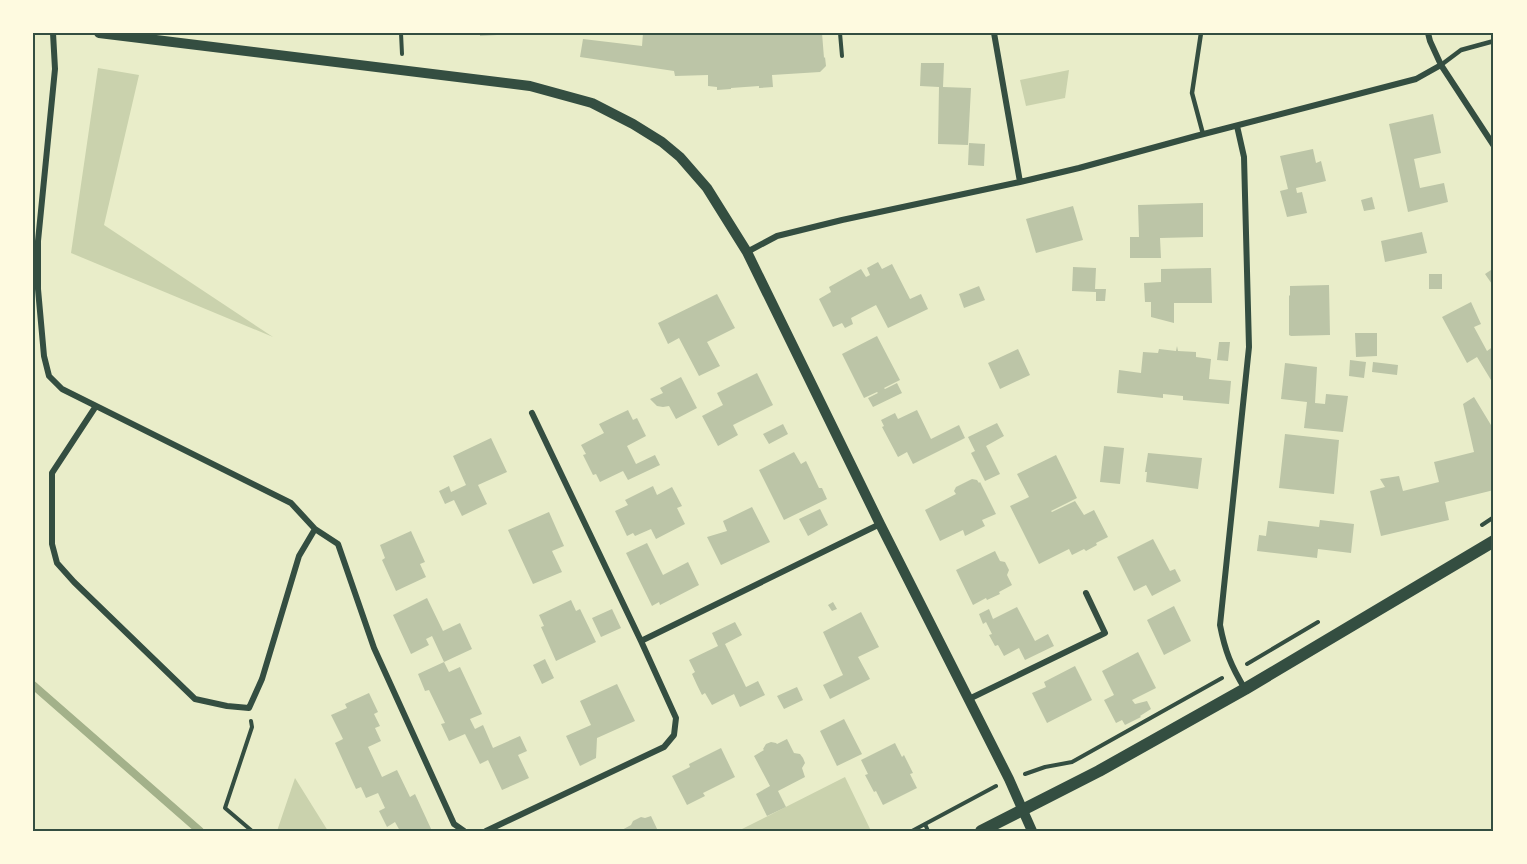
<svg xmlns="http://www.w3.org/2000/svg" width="1527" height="864" font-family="'DejaVu Sans',sans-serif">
  <rect width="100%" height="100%" fill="#e9edc9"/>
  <path fill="#cad2ad" d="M98,68l41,7 -35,150 169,112 -202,-84z
    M1069,70l-4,28 -39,8 -6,-26z
    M845,777l26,54h-133z
    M295,778l33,53h-51z"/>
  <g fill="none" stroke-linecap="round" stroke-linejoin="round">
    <path stroke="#a3b18a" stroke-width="8" d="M33,685l167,146"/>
  </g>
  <path fill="#bcc5a7" d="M480,33h17v2l-17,1z
    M643,33h179l2,25 1,-1 1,9 -6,6 -48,3 1,12 -14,1v-2l-28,2v1l-14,1v-3l-9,-1v-11l-33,1 -1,-5 -94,-14 3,-18 59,7z
    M921,63h23l-1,24 28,1 -3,57 -30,-1 1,-57 -19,-1z
    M1433,114l8,39 -27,6 6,29 24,-5 4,19 -40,10 -19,-88z
    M969,143l16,1 -1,22 -16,-1z
    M1313,149l3,14 5,-2 5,20 -30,7 1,5 5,-1 5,21 -20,4 -7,-26 8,-2 -8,-33z
    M1372,197l3,12 -11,2 -3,-11z
    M1203,203v34l-43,1 1,20h-31v-21h9l-1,-32z
    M1073,206l10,34 -47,13 -10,-34z
    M1422,232l5,21 -42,9 -4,-21z
    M878,262l4,7 10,-5 18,35 11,-5 7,15 -40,19 -12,-23 -25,13 2,6 -8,4 -3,-5 -9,4 -14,-28 12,-7 -2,-5 32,-18 5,8 4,-2 -3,-7z
    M1073,267l23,1 -1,21h11l-1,12h-9v-9l-24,-1z
    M1211,268l1,35h-38v20l-23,-6v-15h-6l-1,-19 17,-1v-13z
    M1494,268v19l-9,-13z
    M1429,274h13v15h-13z
    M1329,285l1,50 -39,1 -2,-1v-39l1,-1v-9z
    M979,286l6,14 -21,8 -5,-14z
    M717,294l18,34 -28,14 13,24 -21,10 -20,-38 -11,6 -10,-21z
    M1471,302l10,22 -7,3 13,24 7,-5v39l-17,-28 -10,6 -25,-46z
    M1355,333h22v23l-21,1z
    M877,336l23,44 -16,8 1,1 12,-6 5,10 -29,14 -5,-9 10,-5 -1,-1 -13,6 -22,-44z
    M1219,342h11l-2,19 -11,-1z
    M1177,346l1,5 18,1v5l15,2 -2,20 22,2 -2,23 -46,-4v-4l-20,-2v4l-46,-5 2,-23 22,3 2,-21 15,1 1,-4 17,2z
    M1018,349l12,26 -30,14 -12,-26z
    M1350,360l16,2 -2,16 -15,-2z
    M1373,362l25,3 -1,10 -25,-3z
    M1285,363l32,4 -2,36 10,1 1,-10 22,2 -5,36 -39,-4 3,-26 -26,-3z
    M757,373l16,32 -40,20 5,10 -20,11 -16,-30 21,-11 -6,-12z
    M681,377l16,31 -21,11 -7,-13 -6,1 -6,-1 -7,-7 13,-6 -3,-5z
    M1474,397l20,33v60l-49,12 4,18 -68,16 -11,-45 15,-4 -5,-8 19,-3 4,15 36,-9 -5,-20 40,-10 -11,-48z
    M628,410l5,10 4,-2 9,18 -19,10 9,18 19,-9 5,10 -32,15 -5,-9 -23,11 -4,-8 -3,1 -10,-20 3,-1 -5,-9 23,-12 -5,-9z
    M917,410l14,29 28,-14 6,13 -52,26 -6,-12 -9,5 -16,-30 2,-1 -3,-6 14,-7 3,6z
    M997,423l7,13 -18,10 14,28 -15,7 -14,-28 4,-2 -7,-14z
    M783,424l5,10 -19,10 -6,-10z
    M1285,434l54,6 -5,54 -55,-6z
    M491,438l16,34 -29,13 9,19 -25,12 -8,-16 -9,4 -6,-13 10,-5 2,6 15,-7 -13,-29z
    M1104,446l20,2 -4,36 -20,-2z
    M794,452l7,12 5,-3 13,27h3l5,11 -43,21 -25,-50z
    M1148,453l54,5 -4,31 -52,-7 1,-10h-2z
    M1056,455l21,43 -26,13 1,1 23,-11 9,14 10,-5 14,27 -12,6 1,2 -11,6 -2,-2 -12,6 -3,-6 -30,15 -29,-58 19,-9 -12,-23z
    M972,479l5,1 2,3 1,-1 16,32 -14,6 3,6 -20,10 -2,-6 -23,11 -15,-31 31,-16 -2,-3 2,-4z
    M653,486l4,9 15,-8 10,19 -5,2 8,16 -29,15 -5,-10 -16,7 -2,-3 -6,3 -12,-25 13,-6 -3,-5z
    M752,507l18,35 -49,23 -14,-28 20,-6 -4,-10z
    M820,509l8,16 -20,11 -9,-17z
    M549,512l15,34 -12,5 10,21 -29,12 -25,-54z
    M1320,520l34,4 -3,29 -33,-4 -1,9 -60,-7 2,-16 7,1 2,-15 51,6z
    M411,531l14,31 -5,2 6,13 -30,14 -14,-31 3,-2 -5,-13z
    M1153,539l17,32 5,-2 6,12 -29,15 -6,-11 -12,6 -17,-34z
    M647,543l16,32 25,-13 11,23 -39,20 -1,-3 -7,4 -26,-53z
    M995,551l5,10 5,1 4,8 -2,5 5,10 -13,7 1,2 -13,6 -1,-2 -13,7 -17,-35z
    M427,598l16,33 17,-8 12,26 -28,13 -12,-26 -6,3 3,6 -18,9 -18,-39z
    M571,600l5,11 4,-2 16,33 -40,19 -15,-34 3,-1 -5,-11z
    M833,602l4,7 -5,2 -4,-6z
    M1174,606l17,35 -27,14 -17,-35z
    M1017,607l18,34 13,-7 6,12 -29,14 -6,-12 -15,8 -6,-11 -3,1 -6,-11 3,-1 -6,-12 -3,2 -4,-10 10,-5 4,10z
    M612,609l9,19 -20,9 -9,-19z
    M861,612l18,35 -21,10 12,22 -40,20 -7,-14 20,-10 -20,-43z
    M735,622l7,13 -17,9 21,43 12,-6 7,14 -25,12 -6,-13 -22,11 -7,-12 -3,2 -5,-10 -5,-11 3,-2 -6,-12 29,-14 -6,-13z
    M1138,652l18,36 -24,12 3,4 12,-3 4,8 -11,7 1,1 -16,8 -3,-5 -6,3 -12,-23 10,-5 -12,-24z
    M545,659l9,19 -12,6 -9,-19z
    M444,662l5,10 11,-5 22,47 -12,5 5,10 8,-4 10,23 27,-12 7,15 -9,4 11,23 -27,12 -14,-30 -8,4 -15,-30 -16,7 -8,-17 4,-1 -16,-33 -4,1 -7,-17z
    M1075,666l17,34 -45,23 -15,-30 14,-6 -2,-5z
    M617,684l18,37 -38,17 -1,20 -16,8 -14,-30 25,-11 -11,-24z
    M797,687l6,13 -19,9 -7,-13z
    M369,693l9,19 -4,2 6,12 -5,2 6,13 -13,6 14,30 15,-7 13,27 5,-3 17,37h-32l-5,-9 -8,5 -8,-16 6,-3 -7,-15 -12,5 -5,-11 -5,2 -21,-46 8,-4 -12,-24 16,-7 -2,-4z
    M844,719l18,35 -25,12 -17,-35z
    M787,739l7,14 6,1 3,4 2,5 -3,5 3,9 -27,14 8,16 -19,9 -11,-22 14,-8 -16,-30 10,-6 -1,-1 3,-5 5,-2 5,1 1,1z
    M895,743l7,14 2,-2 9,18 -3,1 7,14 -34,17 -7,-14 -2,1 -9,-17 3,-1 -7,-14z
    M721,748l14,29 -32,16 2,3 -18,9 -15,-29 18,-9 -1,-3z
    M651,816l7,15h-38l11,-6 2,-4 8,-4 4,1z"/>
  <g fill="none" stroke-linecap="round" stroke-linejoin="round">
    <path stroke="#344e41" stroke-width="4" d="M401,33l1,21
      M840,33l2,23
      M1482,525l12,-8
      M1247,664l71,-42
      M251,721l1,6 -27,81 27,23
      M1025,774l20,-7 27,-5 150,-84
      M925,824l3,7
      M912,831l84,-45"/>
    <path stroke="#344e41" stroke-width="4.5" d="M1201,33l-9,60 11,41
      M1441,65l20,-15 33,-9"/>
    <path stroke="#344e41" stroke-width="6" d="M53,33l2,36 -17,172v48l6,67 5,20 13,13 229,114 24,26 23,15 36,104 80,176 10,7
      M994,33l26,149
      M1428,33l2,8 11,24 53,81
      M1237,126l7,31 5,190 -29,278c5,26 11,41 25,64
      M747,252l30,-16 65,-16 178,-38 59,-14 117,-32 220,-57 25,-14
      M96,406l-44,67v71l5,19 17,19 121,117 32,7 22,2 13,-29 37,-123 16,-27
      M641,641l239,-117
      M969,699l136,-66 -19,-40
      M486,831l178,-84 10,-12 2,-17 -35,-77 -109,-228"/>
    <path stroke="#344e41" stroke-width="10" d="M99,33l431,53 62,17 41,21 29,18 18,15 27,31 40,64 133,272 129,255 23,52"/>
    <path stroke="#344e41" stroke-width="12" d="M981,831l118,-60 146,-82 249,-148"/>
  </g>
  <rect width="1527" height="864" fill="none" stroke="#fefae0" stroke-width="69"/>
  <rect x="34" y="34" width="1458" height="796" fill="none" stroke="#344e41" stroke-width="2"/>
</svg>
